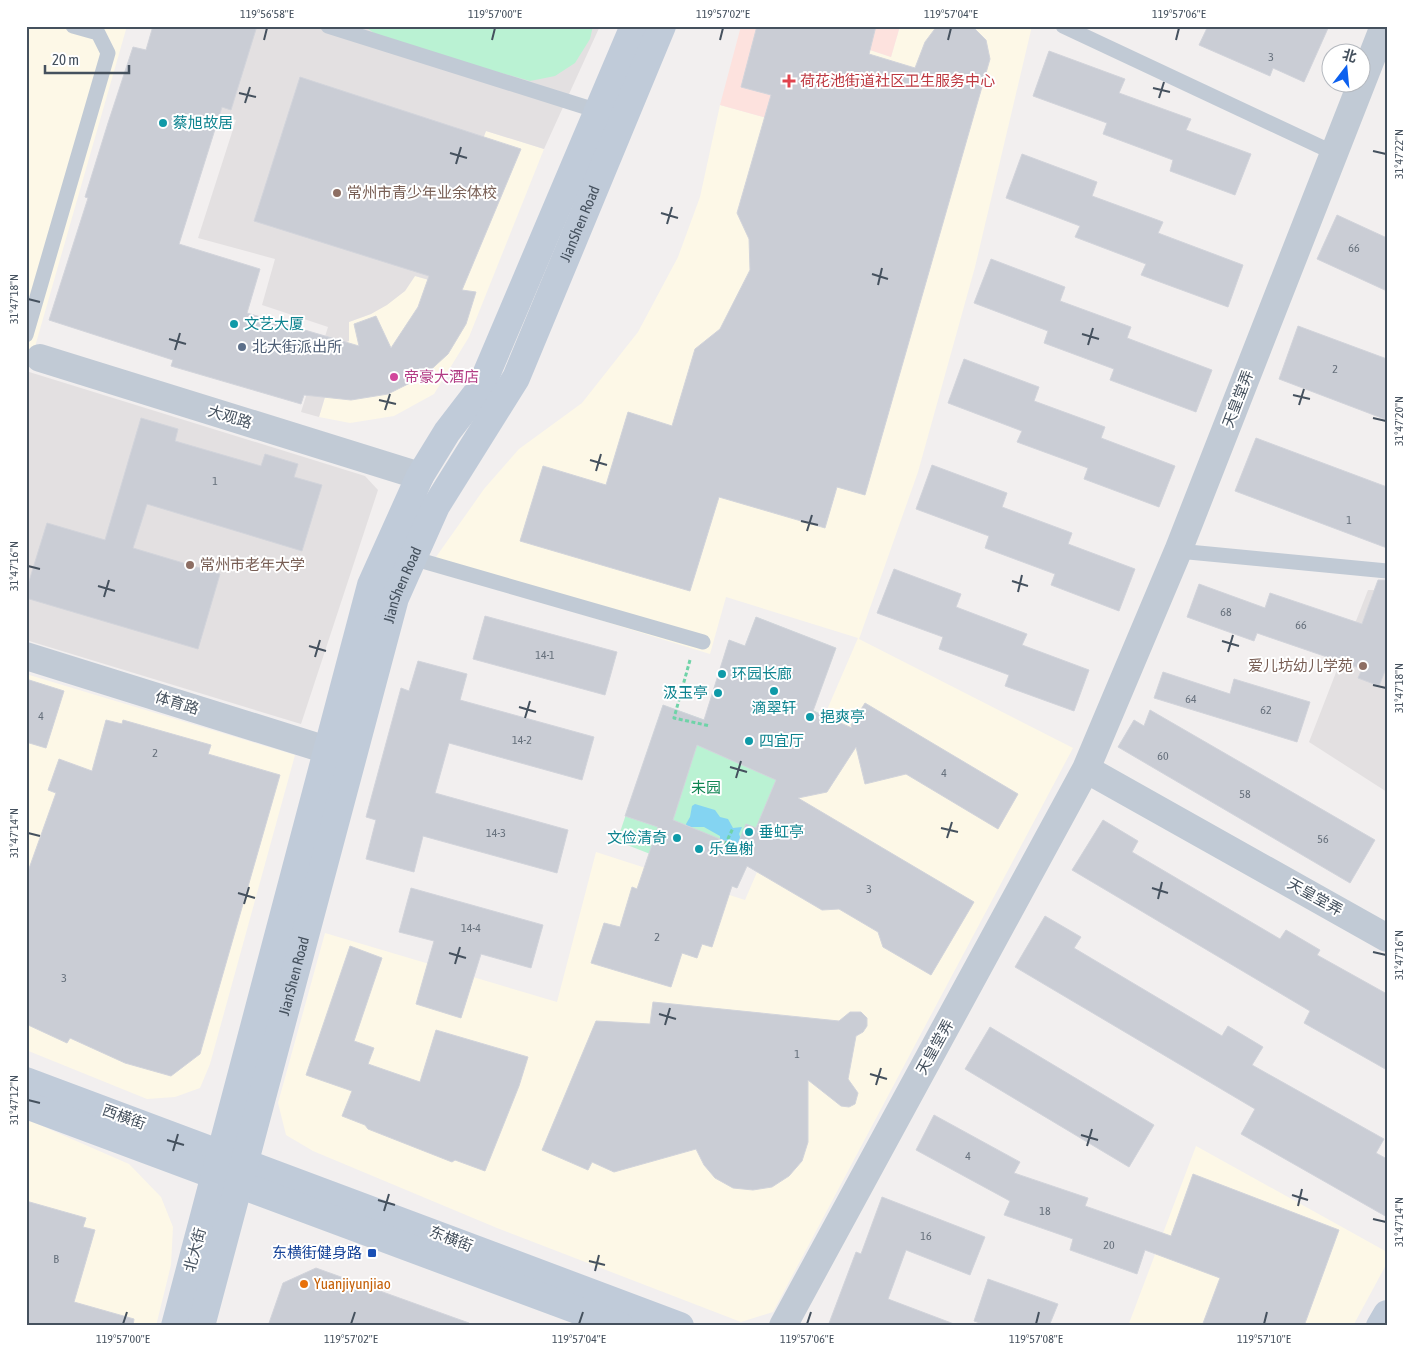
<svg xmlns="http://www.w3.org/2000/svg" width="1413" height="1352" font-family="'Asap Condensed','Noto Sans SC',sans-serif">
  <rect width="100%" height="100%" fill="#f2efef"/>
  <path fill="#fdf8e7" d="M26,26h101l-99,345h-2z
    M900,26h132l-57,241 -57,205 -59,167 214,109 -300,564 -32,10 -244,-94 -184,-77 -27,-16 -8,-32 47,-170 232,69 39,-150 149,48 113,-262 -132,-41 -16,57 -281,-87 55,-78 35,-40 63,-46 56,-71 40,-75 22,-60 20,-92 115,32 26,-90 30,10z
    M486,131l58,18 -75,188 -35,57 -40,22 -44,7 -31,-6 22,-73 8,-3v-19l22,-8 34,-23 10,-15 14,4z
    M26,674l269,81 -85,309 -10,24 -25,9 -28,2 -121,-49z
    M26,1119l103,45 32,33 12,30 -2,38 -15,61h-130z
    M1196,1146l191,106v11l-34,63h-225z"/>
  <path fill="#e3e0e1" d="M188,26h412l-56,123 -58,-18 -57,149 -14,-4 -10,15 -18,14 -16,9 -22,8v19l-8,3 -22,73 -18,-5 27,-85 -66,-22 13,-46 -77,-21 38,-118 -68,-22z
    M26,371l339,105 13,14 -77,234 -275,-84z
    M1368,590h19v202l-78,-50z"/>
  <path fill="#fde2de" d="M741,26h159l-9,31 -30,-10 -26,90 -115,-32z"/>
  <path fill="#baf2d3" d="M364,26h229l-3,13 -15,24 -20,13 -25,5 -146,-41z
    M756,617l80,31 -23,62 6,3 -13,33 -17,20 -52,122 -120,-47 46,-136 42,15 24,-80 16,6z"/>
  <path fill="#84d4f2" d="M695,804l20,6 5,7 8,2 5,9 9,-1 -3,7 3,8 -2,6 -20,-6v-6l-16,-9h-17l-1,-3 4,-7 2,-11z"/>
  <path fill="#cacdd5" stroke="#d2d4db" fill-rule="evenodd" d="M153,26h104l-26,84 -9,-3 -43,137 81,25 -13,44 112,33 -5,-22 22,-8 15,32 27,-41 11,-31 -175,-55 46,-144 221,72 -59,141 14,2 -10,32 -18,30 -24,22 -36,18 -37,6 -47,-5 -3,9 -130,-38 2,-6 -124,-40 39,-122 -3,-1 23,-74 25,-76 13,3z
    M757,26h119l-7,28 46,14 10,-26 12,-16h28l10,3 11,11 4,19 -125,436 -28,-8 -12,41 -106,-31 -29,94 -170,-50 23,-75 63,19 22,-73 44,14 23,-77 25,-20 30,-59 -1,-31 -12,-26 34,-118 -30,-8z
    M1208,26h121l-25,56 -31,-14 -3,8 -71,-31z
    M1049,51l76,28 -6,14 72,26 -5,11 65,24 -16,41 -65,-24 3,-11 -70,-26 4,-11 -74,-27z
    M1022,154l75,28 -5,14 71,26 -5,11 85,32 -15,42 -87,-32 5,-11 -71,-27 5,-11 -74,-28z
    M1337,215l50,23v53l-70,-32z
    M991,259l74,28 -5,14 71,26 -4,11 85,32 -16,42 -86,-32 4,-11 -70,-26 4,-12 -74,-28z
    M1298,326l89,33v61l-108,-41z
    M964,359l75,28 -5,14 71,26 -4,11 74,28 -16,41 -75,-28 4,-11 -71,-26 5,-11 -74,-28z
    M141,418l37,11 -3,12 86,25 4,-12 33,10 -4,13 28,8 -20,66 -155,-47 -14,44 87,26 -22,75 -172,-51v-7l21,-68 58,17z
    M1256,438l131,49v61l-152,-57z
    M932,465l75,28 -5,14 70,26 -4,11 67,25 -16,42 -68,-26 4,-11 -70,-26 4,-12 -73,-27z
    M894,569l67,25 -5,13 71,27 -5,11 67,25 -15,41 -69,-25 4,-11 -70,-26 4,-12 -66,-24z
    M1378,580h9v86l-8,20 -21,-8 4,-9 -105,-36 -3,8 -67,-24 12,-33 66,24 5,-15 92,31z
    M485,616l132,36 -12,43 -132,-36z
    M756,617l80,31 -23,63 39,17 -1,-3 14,-22 153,91 -20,35 -92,-55 -41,10 -9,-37 -29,45 -29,6 176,104 -43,73 -48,-28 -5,-15 -39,-23 -17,1 -75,-44 -10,22 -5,-2 -20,61 -10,-3 -5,14 -15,-5 -11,34 -80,-24 13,-40 16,4 12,-40 5,2 21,-62 -33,-11 38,-111 41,15 25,-80 16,6zM697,745l79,35 -20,48 -10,-4 -9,22 -64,-26z
    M418,661l49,13 -7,26 134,37 -12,43 -133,-37 -14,50 133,37 -11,43 -134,-37 -9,36 -48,-13 10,-39 -10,-3 35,-129 8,3z
    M1163,672l67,22 4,-15 76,23 -13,40 -143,-44z
    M26,679l38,12 -18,57 -20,-6z
    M1150,710l225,130 -25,43 -232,-136 16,-27 10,6z
    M106,720l16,4 1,-4 88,25 -3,9 72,21 -80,279 -29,22 -46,-13 -55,-25 -3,5 -41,-19v-147l30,-84 -8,-3 11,-31 33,12z
    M1103,820l35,21 -6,11 148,87 6,-9 34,20 -3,5 70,39v76l-83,-47 6,-12 -238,-141z
    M411,888l132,37 -12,43 -50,-14 -20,64 -45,-14 18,-63 -35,-9z
    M1045,916l36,21 -7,11 148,88 6,-10 35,21 -11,18 132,74 -8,14 11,6v58l-146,-83 14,-25 -240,-142z
    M350,946l32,12 -28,83 20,7 -6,16 52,18 16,-52 92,27 -9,29 -34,85 -30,-11 -3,2 -84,-33 -3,-4 -23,-9 10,-25 -46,-16z
    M653,1002l186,19 11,-9h11l6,6v8l-4,6 -7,4 -8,43 10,14 -3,11 -6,3 -8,-1 -33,-26v62l-6,19 -13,15 -17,11 -19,3 -20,-2 -18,-10 -11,-13 -8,-16 -82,23 -22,-10 -4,8 -46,-20 54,-129 54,3z
    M990,1027l164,98 -25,42 -164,-98z
    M934,1115l86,47 -6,11 74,25 -3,8 86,30 22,-62 146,56 -35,96h-102l18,-48 -75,-28 -8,24 -67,-24 3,-11 -69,-24 6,-14 -94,-51z
    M882,1197l103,40 -15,38 -64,-25 -18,49 66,25 -1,2h-125l28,-74 5,2z
    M26,1201l60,17 -3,9 12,3 -21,72 60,17 -1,7h-107z
    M316,1268l153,55 -1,3h-200l15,-43z
    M988,1279l70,25 -9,22h-60l-15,-5z"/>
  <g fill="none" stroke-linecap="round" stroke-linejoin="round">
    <path stroke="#6fd3a8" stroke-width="3" stroke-dasharray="4 2.5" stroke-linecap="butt" d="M690,660l-16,58 36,8
      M725,845l8,-17"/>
    <path stroke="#c1cad5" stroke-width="15" d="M328,26l270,85
      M1063,26l271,127
      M26,335l82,-282 -10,-20 -25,-7
      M1178,551l209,20
      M412,558l291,84"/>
    <path stroke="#c1cad5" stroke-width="28" d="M40,358l380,118
      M26,656l301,94
      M1086,769l301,169
      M783,1326l303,-557 92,-218 206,-525"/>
    <g stroke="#c0cbd9" stroke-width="28">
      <path d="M26,1081l654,245"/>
      <path d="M26,1105l594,221"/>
      <path d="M175,1326l196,-741 49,-109 27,-44 33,-43 154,-363"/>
      <path id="s1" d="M201,1326l194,-728 41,-92 80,-128 146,-352"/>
      <path d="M1380,1326l7,-12"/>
    </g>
  </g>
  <path fill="none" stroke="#45515e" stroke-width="2" d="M264,40l3,-12M492,40l3,-12M720,40l3,-12M948,40l3,-12M1176,40l3,-12M1153,88l17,4M239,93l17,4M1159,98l5,-16M245,103l5,-16M1373,151l13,3M450,153l17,5M456,164l5,-17M661,213l17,5M667,224l5,-17M872,274l16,5M878,285l4,-17M28,299l12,3M1082,334l17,5M169,339l17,5M1088,345l5,-17M175,350l5,-17M1293,395l17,4M379,400l17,4M1299,405l5,-16M385,410l5,-16M1373,418l13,3M590,460l17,5M596,471l5,-17M801,521l17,4M807,531l5,-16M28,566l12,3M1012,581l16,5M98,586l17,5M1018,592l4,-17M104,597l5,-17M1222,641l17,5M309,646l17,5M1228,652l5,-17M315,657l5,-17M1373,685l13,3M519,707l17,5M525,718l5,-17M730,767l17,5M736,778l5,-17M941,828l17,4M28,833l12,3M947,838l5,-16M1152,888l16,5M238,893l17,5M1158,899l4,-17M244,904l5,-17M1373,952l13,3M449,953l17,5M455,964l5,-17M659,1014l17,5M665,1025l5,-17M870,1074l17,5M876,1085l5,-17M28,1100l12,3M1081,1135l17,5M167,1140l17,5M1087,1146l5,-17M173,1151l5,-17M1292,1195l16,5M378,1200l17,5M1298,1206l4,-17M384,1211l5,-17M1373,1219l13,3M589,1261l16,4M595,1271l4,-16M123,1324l4,-12M351,1324l4,-12M579,1324l4,-12M807,1324l4,-12M1036,1324l3,-12M1264,1324l3,-12"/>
  <path fill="#e0444e" stroke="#fff" stroke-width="2" d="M786.5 73.5h5v5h5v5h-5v5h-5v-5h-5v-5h5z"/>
  <g fill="#0f9aa8" stroke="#fff" stroke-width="2">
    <circle cx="163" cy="123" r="5"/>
    <circle cx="234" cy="324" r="5"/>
    <circle cx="722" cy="674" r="5"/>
    <circle cx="774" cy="691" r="5"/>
    <circle cx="718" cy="693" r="5"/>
    <circle cx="810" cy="717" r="5"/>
    <circle cx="749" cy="741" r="5"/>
    <circle cx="749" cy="832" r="5"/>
    <circle cx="677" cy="838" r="5"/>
    <circle cx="699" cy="849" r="5"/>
  </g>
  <g fill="#8d6e63" stroke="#fff" stroke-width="2">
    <circle cx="337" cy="193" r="5"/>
    <circle cx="190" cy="565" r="5"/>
    <circle cx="1363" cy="666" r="5"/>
  </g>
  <circle fill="#5c6f8a" stroke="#fff" stroke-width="2" cx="242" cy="347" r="5"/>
  <circle fill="#d1479c" stroke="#fff" stroke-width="2" cx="394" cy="377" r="5"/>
  <rect fill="#1a4fb4" stroke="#fff" stroke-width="2" x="367" y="1248" width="10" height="10" rx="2.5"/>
  <circle fill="#e8710a" stroke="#fff" stroke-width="2" cx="304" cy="1284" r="5"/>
  <g text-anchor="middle" stroke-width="4" stroke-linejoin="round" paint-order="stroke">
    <g font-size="12" fill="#66707c">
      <text x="1271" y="61">3</text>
      <text x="1354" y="252">66</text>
      <text x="1335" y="373">2</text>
      <text x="215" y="485">1</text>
      <text x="1349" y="524">1</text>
      <text x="1226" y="616">68</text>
      <text x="1301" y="629">66</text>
      <text x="545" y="659">14-1</text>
      <text x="1191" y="703">64</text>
      <text x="1266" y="714">62</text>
      <text x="41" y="720">4</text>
      <text x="522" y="744">14-2</text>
      <text x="155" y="757">2</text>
      <text x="1163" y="760">60</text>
      <text x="944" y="777">4</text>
      <text x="1245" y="798">58</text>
      <text x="496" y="837">14-3</text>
      <text x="1323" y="843">56</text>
      <text x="869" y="893">3</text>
      <text x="471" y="932">14-4</text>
      <text x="657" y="941">2</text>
      <text x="64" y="982">3</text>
      <text x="797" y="1058">1</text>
      <text x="968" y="1160">4</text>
      <text x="1045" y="1215">18</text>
      <text x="926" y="1240">16</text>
      <text x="1109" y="1249">20</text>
      <text x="56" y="1263">B</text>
    </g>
    <g font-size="15" fill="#be3a42" stroke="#fff" text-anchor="start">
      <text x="800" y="86">荷花池街道社区卫生服务中心</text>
    </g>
    <g font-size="15" fill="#0d838f" stroke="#fff" text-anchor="start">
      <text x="173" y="128">蔡旭故居</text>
      <text x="244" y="329">文艺大厦</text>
      <text x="732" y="679">环园长廊</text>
      <text x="708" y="698" text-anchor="end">汲玉亭</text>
      <text x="774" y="713" text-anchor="middle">滴翠轩</text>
      <text x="820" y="722">挹爽亭</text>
      <text x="759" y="746">四宜厅</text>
      <text x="759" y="837">垂虹亭</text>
      <text x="667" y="843" text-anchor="end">文俭清奇</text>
      <text x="709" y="854">乐鱼榭</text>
    </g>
    <g font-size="15" fill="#785e54" stroke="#fff" text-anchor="start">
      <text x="347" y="198">常州市青少年业余体校</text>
      <text x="200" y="570">常州市老年大学</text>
      <text x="1353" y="671" text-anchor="end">爱儿坊幼儿学苑</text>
    </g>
    <g font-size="15" fill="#45515e" stroke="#fff">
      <text dy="5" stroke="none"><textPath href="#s1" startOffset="1172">JianShen Road</textPath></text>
      <text transform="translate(1238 399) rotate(-69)" y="5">天皇堂弄</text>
      <text transform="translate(230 417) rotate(17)" y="5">大观路</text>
      <text dy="5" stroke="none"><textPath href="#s1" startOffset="768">JianShen Road</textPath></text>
      <text transform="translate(177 703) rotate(17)" y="5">体育路</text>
      <text transform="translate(1315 897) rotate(29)" y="5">天皇堂弄</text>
      <text dy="5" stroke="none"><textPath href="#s1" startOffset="362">JianShen Road</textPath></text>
      <text transform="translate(935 1047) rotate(-61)" y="5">天皇堂弄</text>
      <text transform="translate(124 1117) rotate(20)" y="5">西横街</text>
      <text transform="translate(451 1239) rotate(21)" y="5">东横街</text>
      <text transform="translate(195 1250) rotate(-75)" y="5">北大街</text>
    </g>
    <g font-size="15" fill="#4e5e75" stroke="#fff" text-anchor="start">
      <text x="252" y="352">北大街派出所</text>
    </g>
    <g font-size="15" fill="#b23c85" stroke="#fff" text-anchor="start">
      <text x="404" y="382">帝豪大酒店</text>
    </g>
    <g font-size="15" fill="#108552" stroke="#fff">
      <text x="706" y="793">未园</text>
    </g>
    <g font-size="15" fill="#164399" stroke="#fff" text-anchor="end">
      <text x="362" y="1258">东横街健身路</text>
    </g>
    <g font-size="15" fill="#c56008" stroke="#fff" text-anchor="start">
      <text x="314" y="1289">Yuanjiyunjiao</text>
    </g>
  </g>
  <rect width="1413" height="1352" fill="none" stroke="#ffffff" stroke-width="55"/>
  <g transform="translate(1346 68) rotate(16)"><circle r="24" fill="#ffffff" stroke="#b5b9bf"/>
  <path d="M0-4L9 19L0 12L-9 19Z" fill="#0c60ef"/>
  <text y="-8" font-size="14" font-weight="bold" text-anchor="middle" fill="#45515e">北</text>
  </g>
  <path d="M45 65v8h84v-8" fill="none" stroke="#45515e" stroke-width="2.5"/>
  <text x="52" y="65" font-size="15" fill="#45515e" stroke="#ffffff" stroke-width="4" paint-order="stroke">20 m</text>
  <rect x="28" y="28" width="1358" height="1296" fill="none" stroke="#45515e" stroke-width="2"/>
  <g font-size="12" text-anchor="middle" fill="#45515e">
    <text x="267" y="18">119°56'58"E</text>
    <text x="495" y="18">119°57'00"E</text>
    <text x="723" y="18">119°57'02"E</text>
    <text x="951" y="18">119°57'04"E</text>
    <text x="1179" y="18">119°57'06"E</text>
    <text transform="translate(1399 154) rotate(-90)" y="4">31°47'22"N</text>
    <text transform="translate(14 299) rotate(-90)" y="4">31°47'18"N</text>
    <text transform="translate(1399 421) rotate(-90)" y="4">31°47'20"N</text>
    <text transform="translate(14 566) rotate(-90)" y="4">31°47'16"N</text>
    <text transform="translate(1399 688) rotate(-90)" y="4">31°47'18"N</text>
    <text transform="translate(14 833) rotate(-90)" y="4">31°47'14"N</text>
    <text transform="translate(1399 955) rotate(-90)" y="4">31°47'16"N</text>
    <text transform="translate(14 1100) rotate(-90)" y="4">31°47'12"N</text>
    <text transform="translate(1399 1222) rotate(-90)" y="4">31°47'14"N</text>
    <text x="123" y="1343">119°57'00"E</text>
    <text x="351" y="1343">119°57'02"E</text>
    <text x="579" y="1343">119°57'04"E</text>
    <text x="807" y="1343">119°57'06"E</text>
    <text x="1036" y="1343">119°57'08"E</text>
    <text x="1264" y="1343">119°57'10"E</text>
  </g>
</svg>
